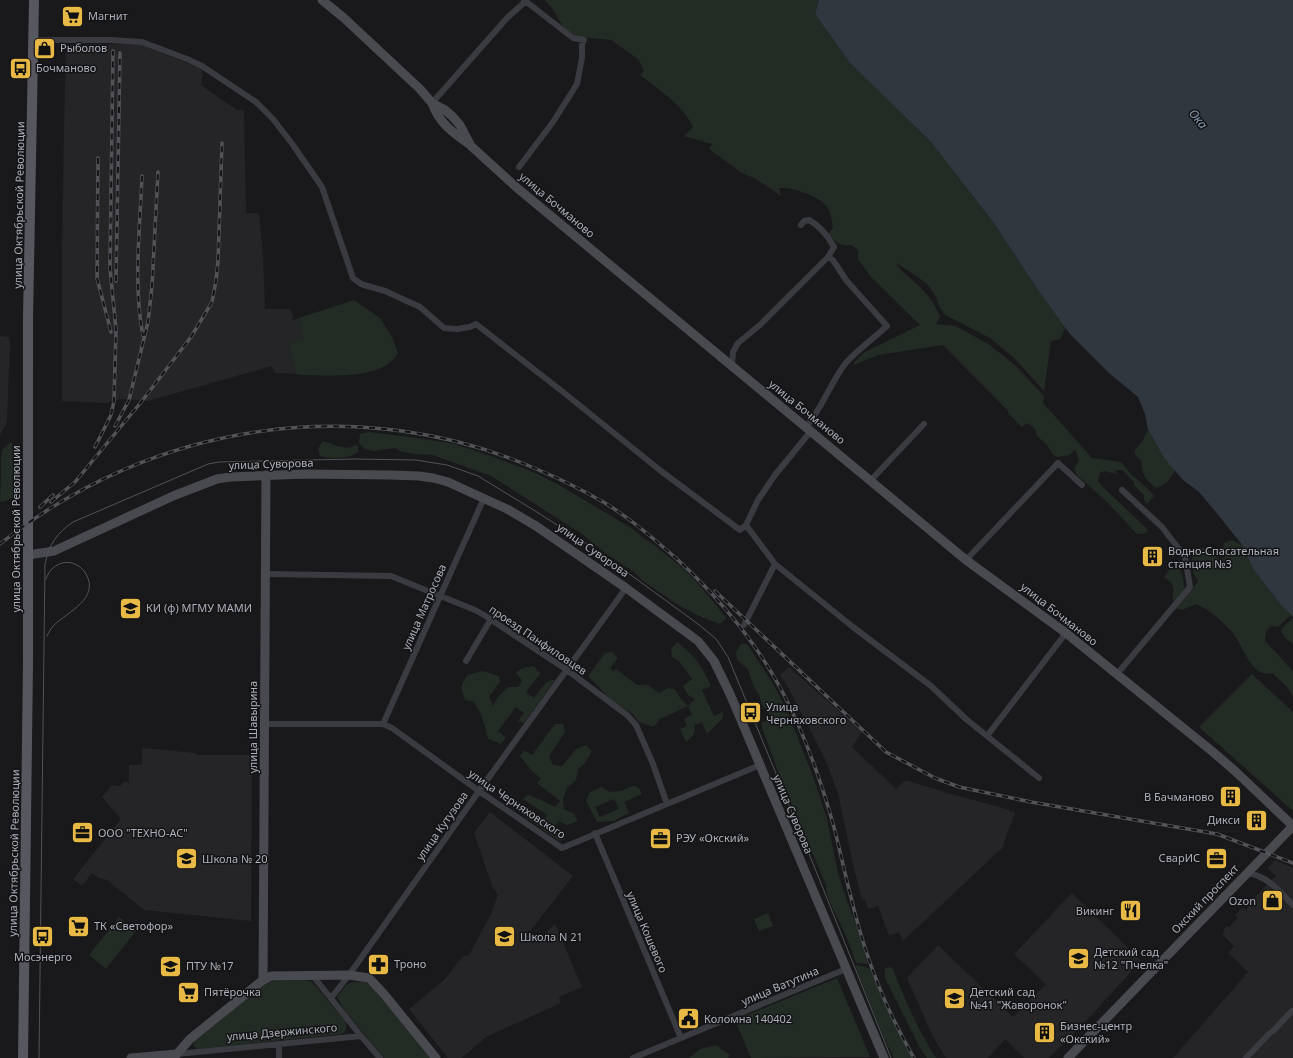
<svg xmlns="http://www.w3.org/2000/svg" width="1293" height="1058" font-family="'Noto Sans',sans-serif">
  <rect width="100%" height="100%" fill="#19191b"/>
  <path fill="#252528" d="M140,44l59,24 4,3 -2,14 36,25h7l2,103 13,1 4,42 2,53h25l3,7 -1,5 7,-3 4,21 -14,4 7,31 -21,-1 -3,-7 -124,35 -28,-2 -13,4 -45,-2v-145l2,-127 2,-84z
    M0,336l9,1 1,5 -3,80 -7,13z
    M789,667l73,65 -10,15 44,42 10,-9 38,12 62,17 9,4 -13,35 -99,93 -4,-9 -10,4 -11,-30 -10,3 -3,-10 -3,1 -10,-40 -14,-67 -12,-32 -37,-72 -9,-14z
    M142,748l53,5 3,2h54l-1,166 -107,-11 -37,-30 -8,-2 -7,-5 -10,13 -9,-7 48,-60 -19,-22 10,-12 8,1 5,-5 4,2v-18h13z
    M490,812l83,64 -45,58 9,6 18,-16 27,63 -23,10 2,6 -75,34 -24,21h-14l-39,-49 35,-29 19,-24 6,-1 22,-41 7,-19 -6,-9 -18,-53z
    M1275,860l18,8v190h-120l75,-86 -20,-19 6,-7 -12,-12 3,-3 -2,-1 4,-4 2,1 9,-9 -3,-3 8,-8 3,3 3,-4 -1,-2 28,-28 -8,-8z
    M1072,893l69,68 -55,60 -37,37h-25l-19,-19 -17,19h-42l-13,-21 -26,-59 31,-33 75,72 33,-33 -32,-30z"/>
  <path fill="#232b25" fill-rule="evenodd" d="M545,0h274l-4,14 35,49 81,79 62,80 45,68 28,37 -6,12 -9,2 -7,50 -30,-33 -24,-20 -45,-23 -7,-11 -1,-5 -8,-13 -11,-9 -22,-14c6,10 12,13 20,20 11,10 19,21 24,34l-4,7 20,2 34,19 26,21 28,30 -1,7 49,55 29,4 9,11 17,15 7,8 -7,8 -3,-4v-5l-10,-10v-3l-12,-12h-7l2,4 -13,-3 -4,2 -2,8 4,5 44,42 2,4 -5,2h-6l-31,-33 -28,-25 -4,-7 5,-9 -4,-11 -5,6 -12,2 -5,-2 -6,-10 -10,-9 -2,-7 -8,-6 -5,4 -14,-14v-2l-65,-66 -65,10 -24,10v-3l11,-10 55,-27 -49,-48 -13,-18v-9l-7,-5c-11,2 -16,-3 -23,-11l5,-6c-1,-6 -2,-16 -6,-21 -7,-11 -35,-20 -48,-19l2,8 -25,-17 -14,-6 -33,-24 3,-5 -28,-8 9,-9c-10,-22 -34,-37 -53,-52l4,-4 -6,-12 -27,-19 -32,-3 -13,-6 -14,-23z
    M354,300l26,18 12,19 6,16c-15,28 -69,22 -97,22l-5,-1 -7,-31 14,-4 -4,-21z
    M1148,429l16,29 11,12c-5,9 -9,16 -19,18 -11,-9 -14,-13 -15,-28l-5,-4 -2,-5 9,-11z
    M368,432l50,6 36,6 34,11 45,17 26,13 74,44 12,10 12,8 27,22 19,20 22,27 1,3 -6,5 -23,-9 -22,-12 -33,-23 -8,-8 -29,-19 -23,-19 -91,-58 -58,-21 -18,-1 -12,-2 -8,-4 -22,3 -8,-2 -6,-6 1,-9z
    M323,441c9,2 23,11 32,4l3,1v6c-9,7 -27,7 -38,4l-2,-7z
    M11,442c7,13 4,15 5,28 1,17 6,29 -16,32l1,-24v-21l1,-7z
    M1232,540l11,6 10,23 28,36 10,10 -13,12 -7,-1 -5,6 -1,9 28,30v26l-5,-9 -16,-15c-21,6 -29,-29 -40,-41 -10,-11 -23,-23 -36,-28l-14,6 -6,-2c-9,-15 6,-20 -12,-31l6,-8 6,-3c7,5 8,14 8,23l8,1 6,-9c-8,-13 -8,-18 -3,-33 13,-1 15,2 24,11l6,-1 -2,-8 1,-7z
    M1293,618v26l-8,-6 -4,-7 2,-4z
    M677,642c19,15 23,21 34,44l-9,4 12,26 9,-4v6l-16,16 -5,-12 -8,3 1,6 -3,6 -6,5 -6,-13 7,-3 -3,-7 8,-4 -4,-9 -28,13 -6,8 -15,-5 -6,-8 -22,-14 -23,-24 17,-23 7,-1 6,6 -8,10 3,3 3,-2 21,16h11l11,8 9,-5 7,1 5,9 8,8 7,-7 -7,-4 -5,-9 9,-7 -13,-18 -7,-4 -1,-8z
    M741,644h6l25,38 15,28 27,69 13,40 11,54 8,25 8,21 14,45 -12,-1c-5,-14 -10,-29 -17,-42 -5,-13 -13,-22 -13,-36l-47,-111 -17,-46v-6l10,-2 -5,-11 -4,-2 -4,-12 -6,-10 -5,-16 -11,-9 -1,-8z
    M534,666l6,8 -14,18 8,6 12,-16 6,-2h3l-31,43 -6,-2 6,-8 -8,-6 -18,24 8,7 -5,6 -13,-5c-3,-14 -6,-25 -14,-37l-9,-2 -4,-13 6,-12 16,-4 16,5 1,6 -11,15 4,9 5,-9 10,-10h10l4,-6 -6,-9 7,-4z
    M1252,674l41,38v99l-94,-84z
    M555,724h8l2,8 -16,24 4,9 9,1 14,-17 10,-4 6,6 -7,12 -7,6 -2,11 -9,8 -4,11 1,10 10,5 4,7 -11,4 -8,-4 -7,9 14,9 -7,2 -44,-32 2,-2 25,16 5,-8 -24,-16 5,-4 11,4 16,8 5,-6 -23,-18 4,-4 -10,-9 -11,-14 4,-6 8,5z
    M633,786l6,2 3,6 -18,8 5,11 -15,8 -17,1 -11,-21 4,-9 11,-5 9,5 10,-1zM614,799l5,10 -19,8 -5,-10z
    M768,913l5,13 -14,5 -5,-12z
    M119,917l17,14 -30,38 -17,-14z
    M858,965l12,4 19,43 24,46h-19l-11,-22 -28,-70z
    M889,967l4,2c12,31 25,61 43,89h-9l-7,-10 -35,-70v-9z
    M837,978l33,79 -119,1 -16,-38z
    M304,980l6,1 5,4 30,36c3,6 2,10 -4,13l-144,15 -4,-4 2,-5 71,-58 7,-1z
    M354,982h9l9,3 60,73h-48l-41,-50 -6,-11 10,-13z
    M716,1045l14,10 -2,3h-39l11,-9z"/>
  <path fill="#30373f" d="M819,0h474v617l-12,-12 -28,-36 -10,-23 -28,-35 -16,-19 -16,-12 -19,-22 -16,-29 -3,-15 -7,-17 -29,-24 -39,-39 -32,-44 -45,-68 -62,-80 -81,-79 -35,-49z"/>
  <g fill="none" stroke-linecap="round" stroke-linejoin="round">
    <path stroke="#3a3b40" stroke-width="6" d="M33,40h77l32,2 45,17 15,7 54,36 17,17 20,26 29,42 31,91 8,6 24,7 35,16 24,21 13,1 13,-2 6,-3 87,68 98,79 79,59 6,-5
      M432,103l75,-85 19,-17
      M519,167l34,-45 24,-38 5,-26v-13l2,-5 -11,-2 -49,-38
      M801,225l3,-4 5,-1c11,6 19,16 25,27l-6,10
      M732,365l1,-13 5,-9 22,-18 68,-68 5,3 13,20 41,46c-12,11 -32,26 -42,38 -15,20 -23,44 -39,63
      M871,480l53,-56
      M966,560l92,-97 24,22
      M775,564l78,63 78,59 35,33 73,59
      M266,574l125,2 84,34 9,5 83,55 60,45 9,10 17,39 14,40
      M744,625l31,-61 -29,-39 12,-25 17,-25 36,-44
      M466,661l25,-42
      M1117,674l73,-87 -5,-30 -23,-30 -40,-37
      M265,724h118l9,4 87,63 83,57 198,-83
      M383,724l101,-226
      M987,736l79,-103
      M595,833l86,205
      M1248,873c21,4 31,18 45,32
      M313,976l48,60
      M331,998l18,-23 130,-184 147,-203
      M1273,1031l19,-20
      M279,1044v14
      M177,1054l184,-18 19,22
      M633,1058l213,-89
      M1246,1058l23,-24"/>
    <path stroke="#494a50" stroke-width="9" d="M322,0l22,18 76,71 12,14 13,7 7,6 8,9 11,21 45,41 450,373 100,73 147,119 22,19 58,55 -225,232
      M432,103c7,20 20,29 37,41
      M28,555l26,-4 119,-55 44,-17 13,-2 77,-3 83,1 29,1 14,2 15,4 59,27 29,17 90,62 72,53 16,20 16,33 154,364
      M263,980l3,-505
      M131,1058l46,-4 13,-15 73,-59 8,-4 78,-1 20,3 15,16 52,64"/>
    <path stroke="#57585f" stroke-width="10" d="M23,1058l5,-395v-345l6,-318"/>
    <path stroke="#525359" stroke-width="1" d="M46,579c6,-19 29,-23 40,-5 14,24 -18,38 -32,51 -3,3 -5,7 -7,11
      M39,1058l6,-494c4,-20 12,-31 28,-42l135,-58 11,-2 136,-3 61,1 31,5 31,11 54,33 66,42 100,73 18,15 12,18 82,199 81,202"/>
    <defs>
      <path id="rail" d="M98,158l-1,120 14,54
        M142,176c-2,53 -9,108 1,160
        M116,281l4,-228
        M115,426l14,-26 19,-78 4,-36 6,-114
        M95,447l16,-32 3,-14 2,-71 -6,-62 3,-217
        M51,502l24,-20 67,-81 49,-64 21,-35 4,-21 2,-20 4,-118
        M40,507l13,-12
        M0,544c153,-122 361,-154 541,-73 22,9 43,20 64,32 26,16 49,36 72,56 41,38 79,83 105,132 23,44 40,92 53,140 10,40 18,81 31,120 12,37 29,74 48,107
        M715,591l171,161 49,26 24,9 72,15 186,32 76,29"/>
    </defs>
    <use href="#rail" stroke="#525359" stroke-width="3.5"/>
    <use href="#rail" stroke="#141416" stroke-width="2" stroke-dasharray="6" stroke-linecap="butt"/>
  </g>
  <defs>
    <symbol id="supermarket-square" viewBox="-11 -11 22 22"><rect x="-9" y="-9" width="18" height="18" rx="4" fill="#e8ba45" stroke="#141416"/><path d="M-6-5.5h2.5l.6 2H6L4.5 2H-2.5L-4.4-4H-6ZM-1.5 3.2a1.3 1.3 0 1 0 .1 0ZM3 3.2a1.3 1.3 0 1 0 .1 0Z" fill="#111"/></symbol>
    <symbol id="shop-square" viewBox="-11 -11 22 22"><rect x="-9" y="-9" width="18" height="18" rx="4" fill="#e8ba45" stroke="#141416"/><path d="M-5-2.5h2.3a2.7 3.5 0 0 1 5.4 0H5L5.5 6h-11ZM-1.5-2.5h3a1.5 2.3 0 0 0-3 0Z" fill="#111"/></symbol>
    <symbol id="bus-square" viewBox="-11 -11 22 22"><rect x="-9" y="-9" width="18" height="18" rx="4" fill="#e8ba45" stroke="#141416"/><path d="M-5-6H5V4H4V6H2V4H-2V6H-4V4H-5ZM-3.5-4V0h7V-4ZM-3.5 1.2v1.5H-2V1.2ZM2 1.2v1.5H3.5V1.2Z" fill="#111"/></symbol>
    <symbol id="building-square" viewBox="-11 -11 22 22"><rect x="-9" y="-9" width="18" height="18" rx="4" fill="#e8ba45" stroke="#141416"/><path d="M-4-6H4V6H1V3H-1V6H-4ZM-2.5-4.3h1.7v1.8h-1.7ZM.8-4.3h1.7v1.8H.8ZM-2.5-1h1.7V.8h-1.7ZM.8-1h1.7V.8H.8Z" fill="#111"/></symbol>
    <symbol id="university-square" viewBox="-11 -11 22 22"><rect x="-9" y="-9" width="18" height="18" rx="4" fill="#e8ba45" stroke="#141416"/><path d="M0-5L7-2L0 1L-7-2ZM-4 1L0 2.5L4 1V4Q0 6-4 4Z" fill="#111"/></symbol>
    <symbol id="office-square" viewBox="-11 -11 22 22"><rect x="-9" y="-9" width="18" height="18" rx="4" fill="#e8ba45" stroke="#141416"/><path d="M-6-3h4V-5.5h4V-3h4V5H-6ZM-1-4.5V-3h2v-1.5ZM-6 0V1H6V0Z" fill="#111"/></symbol>
    <symbol id="school-square" viewBox="-11 -11 22 22"><rect x="-9" y="-9" width="18" height="18" rx="4" fill="#e8ba45" stroke="#141416"/><path d="M0-5L7-2L0 1L-7-2ZM-4 1L0 2.5L4 1V4Q0 6-4 4Z" fill="#111"/></symbol>
    <symbol id="restaurant-square" viewBox="-11 -11 22 22"><rect x="-9" y="-9" width="18" height="18" rx="4" fill="#e8ba45" stroke="#141416"/><path d="M-5-6h1v4h1v-4h1v4h1v-4h1v5L-1.5 .5V6h-2V.5L-5-1ZM5-6V6H3V1.5H1.5Q1.5-4 5-6Z" fill="#111"/></symbol>
    <symbol id="pharmacy-square" viewBox="-11 -11 22 22"><rect x="-9" y="-9" width="18" height="18" rx="4" fill="#e8ba45" stroke="#141416"/><path d="M-2-6h4v4h4v4h-4v4h-4v-4h-4v-4h4Z" fill="#111"/></symbol>
    <symbol id="civic-square" viewBox="-11 -11 22 22"><rect x="-9" y="-9" width="18" height="18" rx="4" fill="#e8ba45" stroke="#141416"/><path d="M-.6-6.5H3V-4.5H.6V-3L4-1V1h2V6H-6V1h2V-1L-.6-3ZM-1.2 2.5V6h2.4V2.5Z" fill="#111"/></symbol>
  </defs>
  <g fill-rule="evenodd">
    <use href="#supermarket-square" x="60" y="4" width="25" height="25"/>
    <use href="#shop-square" x="32" y="36" width="25" height="25"/>
    <use href="#bus-square" x="8" y="56" width="25" height="25"/>
    <use href="#building-square" x="1140" y="544" width="25" height="25"/>
    <use href="#university-square" x="118" y="596" width="25" height="25"/>
    <use href="#bus-square" x="738" y="700" width="25" height="25"/>
    <use href="#building-square" x="1218" y="784" width="25" height="25"/>
    <use href="#building-square" x="1244" y="808" width="25" height="25"/>
    <use href="#office-square" x="70" y="820" width="25" height="25"/>
    <use href="#office-square" x="648" y="826" width="25" height="25"/>
    <use href="#office-square" x="1204" y="846" width="25" height="25"/>
    <use href="#school-square" x="174" y="846" width="25" height="25"/>
    <use href="#shop-square" x="1260" y="888" width="25" height="25"/>
    <use href="#restaurant-square" x="1118" y="898" width="25" height="25"/>
    <use href="#supermarket-square" x="66" y="914" width="25" height="25"/>
    <use href="#bus-square" x="30" y="924" width="25" height="25"/>
    <use href="#school-square" x="492" y="924" width="25" height="25"/>
    <use href="#school-square" x="1066" y="946" width="25" height="25"/>
    <use href="#pharmacy-square" x="366" y="952" width="25" height="25"/>
    <use href="#university-square" x="158" y="954" width="25" height="25"/>
    <use href="#supermarket-square" x="176" y="980" width="25" height="25"/>
    <use href="#school-square" x="942" y="986" width="25" height="25"/>
    <use href="#civic-square" x="676" y="1006" width="25" height="25"/>
    <use href="#building-square" x="1032" y="1020" width="25" height="25"/>
  </g>
  <g text-anchor="middle" stroke-width="3" stroke-linejoin="round" paint-order="stroke">
    <g font-size="11" fill="#acb0ba" stroke="#141416" text-anchor="start">
      <text x="88" y="20">Магнит</text>
      <text x="60" y="52">Рыболов</text>
      <text x="36" y="72">Бочманово</text>
      <text x="1168" y="555">Водно-Спасательная<tspan x="1168" dy="13">станция №3</tspan></text>
      <text x="146" y="612">КИ (ф) МГМУ МАМИ</text>
      <text x="766" y="711">Улица<tspan x="766" dy="13">Черняховского</tspan></text>
      <text x="1214" y="801" text-anchor="end">В Бачманово</text>
      <text x="1240" y="824" text-anchor="end">Дикси</text>
      <text x="98" y="837">ООО "ТЕХНО-АС"</text>
      <text x="676" y="842">РЭУ «Окский»</text>
      <text x="1200" y="862" text-anchor="end">СварИС</text>
      <text x="202" y="863">Школа № 20</text>
      <text x="1256" y="905" text-anchor="end">Ozon</text>
      <text x="1114" y="915" text-anchor="end">Викинг</text>
      <text x="94" y="930">ТК «Светофор»</text>
      <text x="520" y="941">Школа N 21</text>
      <text x="1094" y="956">Детский сад<tspan x="1094" dy="13">№12 "Пчелка"</tspan></text>
      <text x="43" y="961" text-anchor="middle">Мосэнерго</text>
      <text x="394" y="968">Троно</text>
      <text x="186" y="970">ПТУ №17</text>
      <text x="204" y="996">Пятёрочка</text>
      <text x="970" y="996">Детский сад<tspan x="970" dy="13">№41 "Жаворонок"</tspan></text>
      <text x="704" y="1023">Коломна 140402</text>
      <text x="1060" y="1030">Бизнес-центр<tspan x="1060" dy="13">«Окский»</tspan></text>
    </g>
    <g font-size="11" fill="#acb0ba" stroke="#141416">
      <text transform="translate(19 205) rotate(-89)" y="4">улица Октябрьской Революции</text>
      <text transform="translate(557 205) rotate(40)" y="4">улица Бочманово</text>
      <text transform="translate(807 412) rotate(39)" y="4">улица Бочманово</text>
      <text transform="translate(271 464) rotate(-2)" y="4">улица Суворова</text>
      <text transform="translate(16 529) rotate(-90)" y="4">улица Октябрьской Революции</text>
      <text transform="translate(593 550) rotate(35)" y="4">улица Суворова</text>
      <text transform="translate(424 607) rotate(-66)" y="4">улица Матросова</text>
      <text transform="translate(1059 614) rotate(38)" y="4">улица Бочманово</text>
      <text transform="translate(538 640) rotate(34)" y="4">проезд Панфиловцев</text>
      <text transform="translate(253 727) rotate(-90)" y="4">улица Шавырина</text>
      <text transform="translate(517 804) rotate(34)" y="4">улица Черняховского</text>
      <text transform="translate(793 814) rotate(67)" y="4">улица Суворова</text>
      <text transform="translate(442 826) rotate(-55)" y="4">улица Кутузова</text>
      <text transform="translate(14 853) rotate(-89)" y="4">улица Октябрьской Революции</text>
      <text transform="translate(1205 899) rotate(-46)" y="4">Окский проспект</text>
      <text transform="translate(647 932) rotate(67)" y="4">улица Кошевого</text>
      <text transform="translate(780 986) rotate(-23)" y="4">улица Ватутина</text>
      <text transform="translate(282 1032) rotate(-5)" y="4">улица Дзержинского</text>
    </g>
    <g font-size="12" font-style="italic" fill="#869bb3" stroke="#141416">
      <text transform="translate(1198 119) rotate(51)" y="4">Ока</text>
    </g>
  </g>
</svg>
